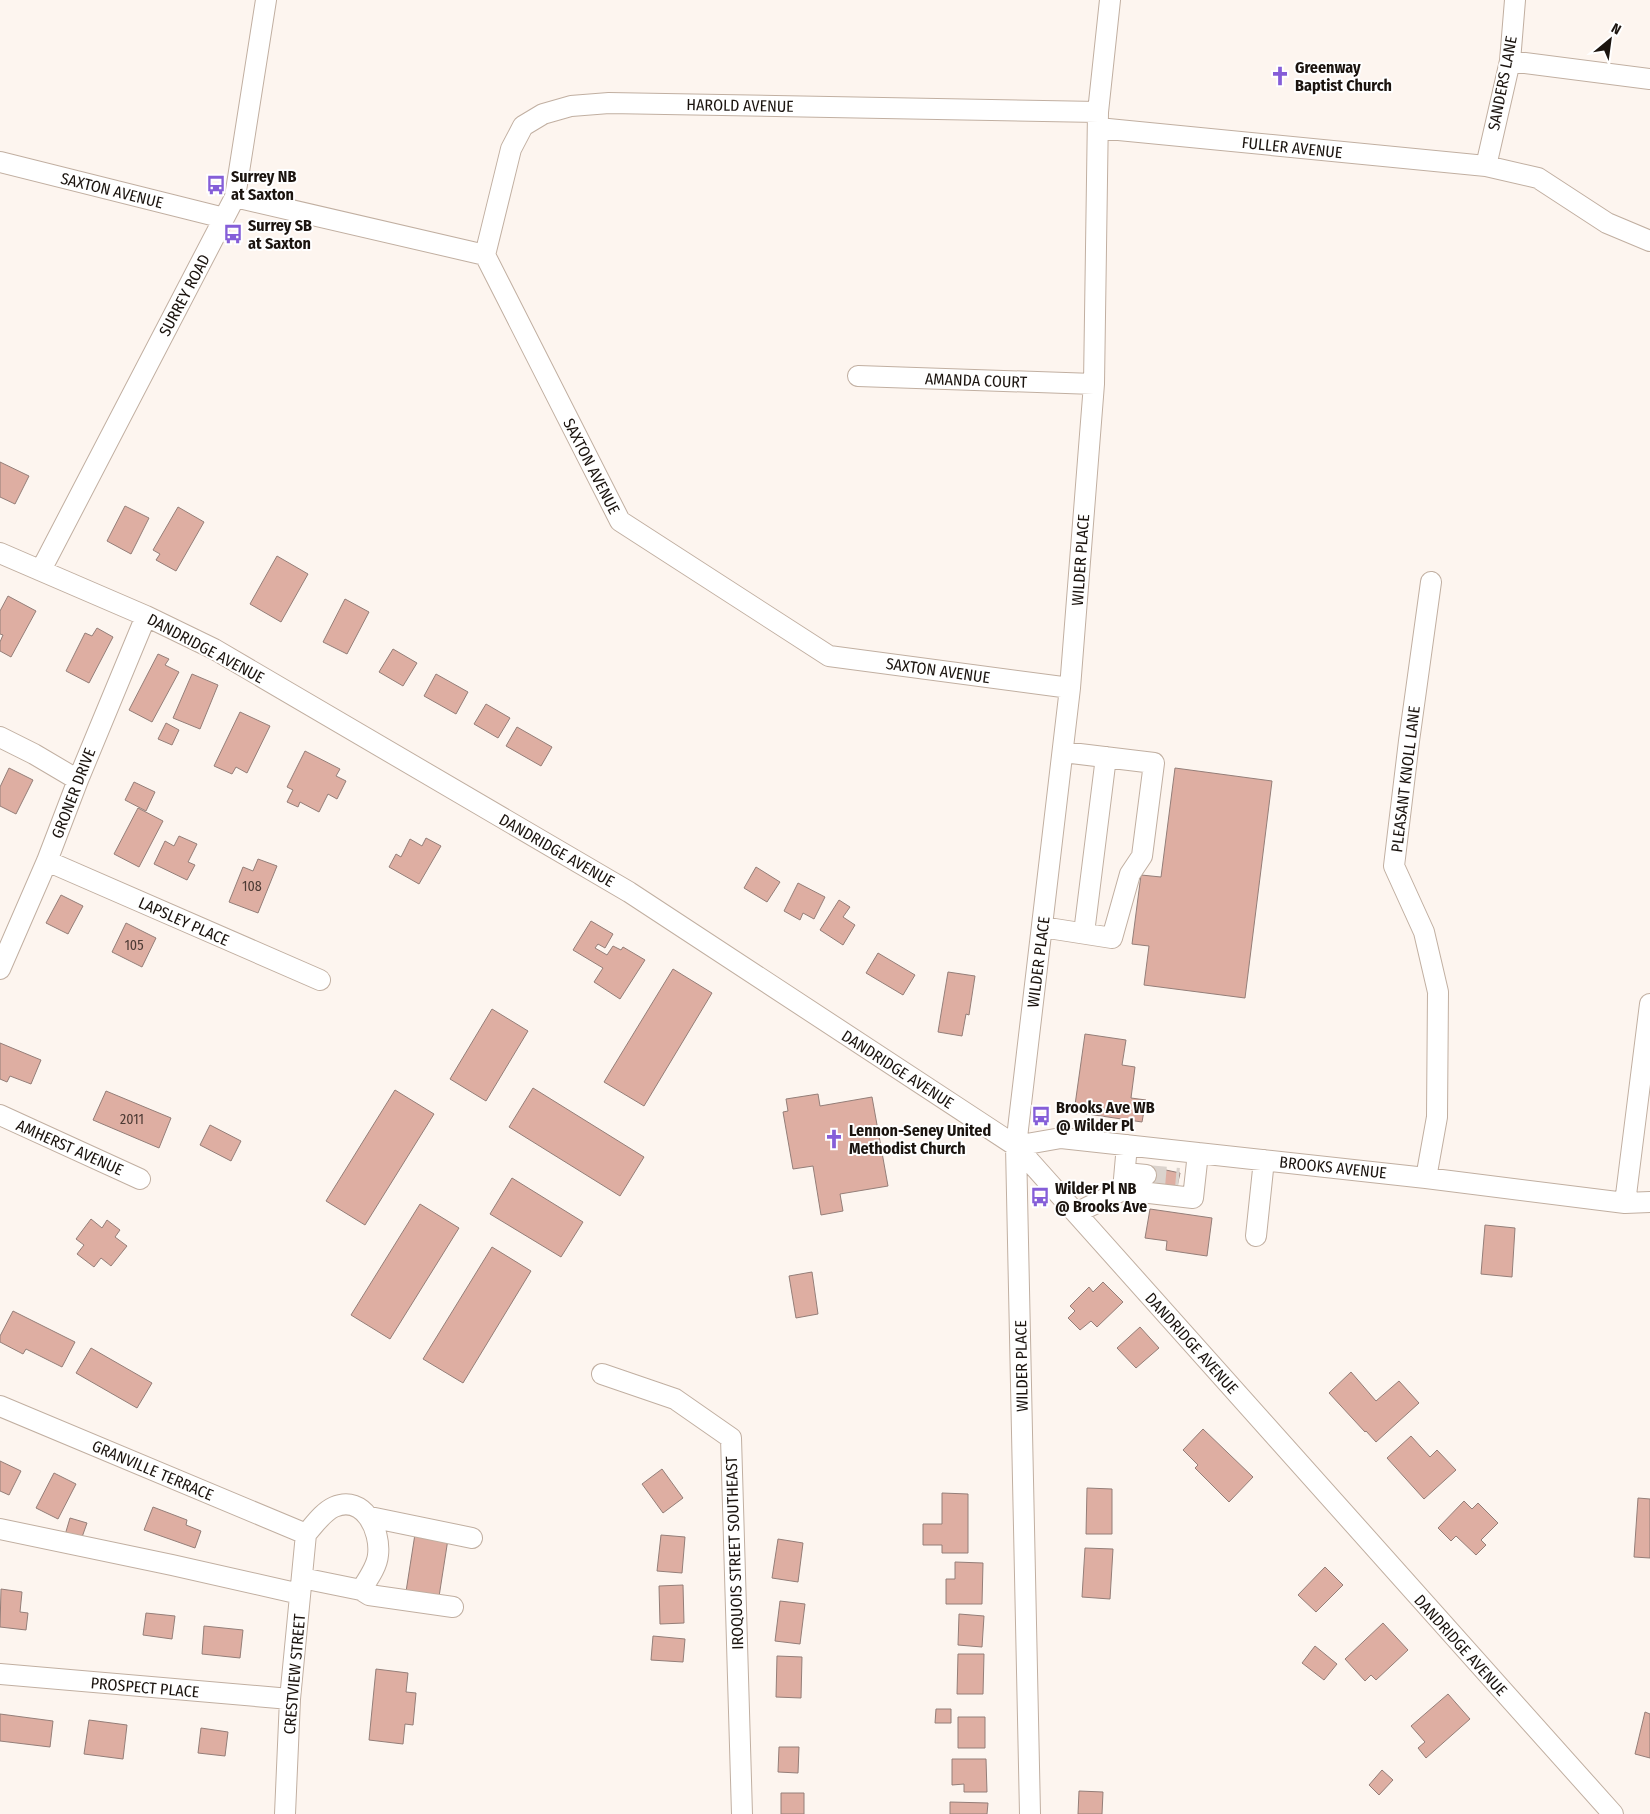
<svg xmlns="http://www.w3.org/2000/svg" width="1650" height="1814" font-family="'Fira Sans Condensed',sans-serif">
  <rect width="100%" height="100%" fill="#fdf5ef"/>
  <path fill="#deaea2" stroke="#947e78" d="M0,462l29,14 -14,28 -15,-7z
    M125,506l24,12 -18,36 -24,-13z
    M178,507l26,15 -28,49 -20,-11 4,-6 -7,-4z
    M277,556l31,18 -27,48 -31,-18z
    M8,596l28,15 -25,46 -11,-6v-9l3,-7 -3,-1v-23z
    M345,599l24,13 -22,42 -24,-12z
    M97,628l16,9 -24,46 -23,-12 19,-38 7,3z
    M393,649l24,14 -14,23 -24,-14z
    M158,654l11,5 -4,6 14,7 -27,50 -23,-12z
    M192,674l26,11 -18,44 -27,-11z
    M436,674l32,18 -12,22 -32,-18z
    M486,704l24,14 -12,20 -24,-14z
    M240,712l30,14 -23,47 -11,-6 -4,7 -18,-8z
    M166,723l13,7 -7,15 -14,-6z
    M517,727l35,20 -11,19 -35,-20z
    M305,751l35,18 -4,7 10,5 -9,18 -9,-5 -9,18 -19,-10 -2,5 -11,-5 6,-12 -6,-3z
    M9,768l24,12 -17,34 -16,-8v-19z
    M1175,768l97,13 -27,217 -101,-13 5,-39 -17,-2 9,-69 20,2z
    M134,782l21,10 -9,19 -21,-11z
    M138,808l25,13 -24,46 -25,-13z
    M179,836l18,8 -9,18 7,3 -8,15 -33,-16 11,-23 9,5z
    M426,838l15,8 -22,38 -30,-17 7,-13 5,3 9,-18 12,7z
    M258,859l19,7 -19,47 -29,-11 14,-35 10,4z
    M756,867l24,15 -13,20 -23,-14z
    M798,883l27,14 -11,22 -11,-6 -3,7 -16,-9z
    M61,895l22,11 -15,28 -22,-11z
    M839,900l11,7 -7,10 12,8 -12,20 -23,-15z
    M591,921l22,13 -8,14 -7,-4 -3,4 12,7 6,-9 8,4 2,-3 22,13 -25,39 -26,-17 9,-14 -30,-18z
    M126,923l30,15 -14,29 -30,-15z
    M878,953l37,22 -12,20 -37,-22z
    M673,969l39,24 -68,113 -40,-24z
    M948,972l27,4 -6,39 -3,-1 -4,22 -24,-4z
    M492,1009l36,22 -42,70 -36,-22z
    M1085,1034l41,6 -4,25 13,2 -4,31 15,2 -4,22 -68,-10z
    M0,1043l41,17 -10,24 -21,-8 -3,6 -7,-3z
    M533,1088l111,69 -24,39 -111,-69z
    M395,1090l39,24 -69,111 -39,-24z
    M106,1091l65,27 -12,30 -66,-28z
    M818,1094l2,12 52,-9 16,89 -48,8 3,17 -22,4 -8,-49 -20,3 -10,-57 5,-1 -2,-12z
    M210,1125l31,16 -10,20 -31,-16z
    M1147,1166l33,7 -5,22 -32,-7z
    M512,1178l71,44 -22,35 -71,-43z
    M420,1204l39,24 -69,111 -39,-24z
    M1150,1209l62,9 -5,38 -41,-6 1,-9 -22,-3z
    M91,1219l11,9 5,-8 13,10 -5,7 12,9 -16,20 -10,-8 -7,9 -17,-13 7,-9 -8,-6z
    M1485,1225l30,3 -3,49 -31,-3z
    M492,1247l39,24 -68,112 -40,-24z
    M812,1272l6,42 -22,4 -7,-42z
    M1103,1282l20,20 -26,25 -6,-6 -11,9 -12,-12 7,-7 -5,-5 19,-19 4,5z
    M13,1311l62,31 -13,25 -36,-18 -3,5 -23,-12v-6z
    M1140,1327l19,21 -23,20 -19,-20z
    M91,1348l61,35 -15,25 -61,-35z
    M1351,1372l25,29 23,-20 20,22 -43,39 -10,-11 -1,1 -36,-39z
    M1203,1429l50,48 -24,25 -34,-34 3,-3 -15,-15z
    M1411,1436l19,21 7,-7 19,20 -32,29 -37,-41z
    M0,1461l21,10 -12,24 -9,-4z
    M662,1469l21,29 -20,15 -21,-29z
    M54,1473l22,11 -18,35 -22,-11z
    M1087,1488l25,1v45h-26z
    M942,1493l26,1v59h-26v-8h-19v-21h19z
    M1638,1498l12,1v59l-16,-1z
    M1464,1501l8,8 6,-6 20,20 -17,17 5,5 -10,10 -20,-19 -5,5 -13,-13z
    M153,1507l34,13 -1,5 15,6 -6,17 -51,-18z
    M70,1518l17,5 -6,17 -16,-5z
    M415,1534l33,5 -10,64 -33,-5z
    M661,1535l24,2 -3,36 -25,-2z
    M778,1539l25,4 -5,39 -26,-4z
    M1085,1548l28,1 -3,50 -28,-2z
    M955,1562l28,1 -1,41h-36v-25h9z
    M1325,1567l18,18 -27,27 -18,-17z
    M683,1585l1,38 -24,1 -1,-38z
    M1,1589l21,3 -2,20 8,1 -2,17 -26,-3z
    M780,1601l25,3 -5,40 -25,-3z
    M146,1613l29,3 -3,23 -29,-4z
    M959,1614l25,2 -2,31 -24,-2z
    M1383,1623l25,27 -32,30 -5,-5 -6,6 -20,-22z
    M204,1626l39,4 -3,28 -38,-4z
    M653,1636l32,3 -2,23 -32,-2z
    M1315,1646l22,18 -13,16 -22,-17z
    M958,1654h26l-1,40h-26z
    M777,1656l25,1 -1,41 -25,-1z
    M376,1669l32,4 -2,19 10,1 -3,32 -8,-1 -2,20 -34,-4z
    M1448,1694l22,25 -44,39 -8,-10 7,-6 -14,-16z
    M936,1709h15v14h-16z
    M1645,1712l5,2v44l-15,-4z
    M0,1714l53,7 -3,26 -50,-6z
    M958,1717h27v31h-27z
    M89,1720l38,5 -4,34 -39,-5z
    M201,1728l27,4 -3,24 -27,-3z
    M779,1747h20l-1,26 -20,-1z
    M952,1759h34l1,33h-23v-8l-12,1z
    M1382,1770l11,10 -14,15 -10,-10z
    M1079,1791l24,1 -1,22h-24z
    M781,1793h23v21h-23z
    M950,1802l38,1 -1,11h-37z"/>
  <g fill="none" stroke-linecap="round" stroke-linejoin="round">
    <path stroke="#dbd3cd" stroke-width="20" stroke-dasharray="20 10" stroke-linecap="butt" d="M1146,1175l33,3"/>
    <defs>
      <path id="minor" d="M1510,61l140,18
        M1098,128l388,38 52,12 69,45 43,18
        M0,162l224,56
        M1486,166l24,-105 5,-61
        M235,197l250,58 135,266 209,135 241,32
        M485,255l26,-106 12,-23 20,-12 28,-8 38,-3 489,9
        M858,376l236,8
        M0,553l146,63 68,33 415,243 387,254 597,668
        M41,570l194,-373 31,-197
        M0,737l34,17 44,26
        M47,861l273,119
        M1042,927l70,11 18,-64 12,-18 12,-93 -91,-11
        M1084,933l22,-176
        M0,969l47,-108 31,-81 68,-164
        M0,1115l140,64
        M1016,1146l45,-8 365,40 199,25 25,-1
        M1125,1173l21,2
        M1426,1178l11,-61 1,-125 -14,-60 -30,-66 15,-125 22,-159
        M1123,1190l70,8 5,-45
        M1625,1203l25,-199
        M1076,1213l47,-23 4,-45
        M1256,1236l8,-76
        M602,1374l73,25 56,39 11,376
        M0,1406l306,128
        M370,1517l102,21
        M0,1529l172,36 128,29
        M302,1578l59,12c7,-11 16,-23 17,-35 3,-24 -14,-61 -44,-48 -11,5 -20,18 -28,27
        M361,1590l8,5 84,12
        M0,1674l290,25
        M285,1814l5,-115 16,-165
        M1030,1814l-14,-668 54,-458 24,-304 4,-272 12,-112"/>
    </defs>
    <use href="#minor" stroke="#c1afa1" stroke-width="22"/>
    <use href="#minor" stroke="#fff" stroke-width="20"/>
  </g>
  <defs>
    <symbol id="church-bare" viewBox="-9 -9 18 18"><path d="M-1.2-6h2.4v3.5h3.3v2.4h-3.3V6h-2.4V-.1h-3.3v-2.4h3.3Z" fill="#855ed8" stroke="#fff" stroke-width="2.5" paint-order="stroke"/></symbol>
    <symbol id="bus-bare" viewBox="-9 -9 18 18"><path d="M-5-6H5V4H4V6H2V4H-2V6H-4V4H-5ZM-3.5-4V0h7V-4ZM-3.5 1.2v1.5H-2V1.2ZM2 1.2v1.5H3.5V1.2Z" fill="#855ed8" stroke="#fff" stroke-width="2.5" paint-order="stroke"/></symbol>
  </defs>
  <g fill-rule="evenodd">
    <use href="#church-bare" x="1266" y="62" width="28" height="28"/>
    <use href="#bus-bare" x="202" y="171" width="28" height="28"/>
    <use href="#bus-bare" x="219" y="220" width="28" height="28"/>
    <use href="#bus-bare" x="1027" y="1102" width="28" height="28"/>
    <use href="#church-bare" x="820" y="1125" width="28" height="28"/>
    <use href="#bus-bare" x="1026" y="1183" width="28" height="28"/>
  </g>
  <g text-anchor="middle" stroke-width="4" stroke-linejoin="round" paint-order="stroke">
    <g font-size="14" fill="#4c3a34">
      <text x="252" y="891">108</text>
      <text x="134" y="950">105</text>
      <text x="132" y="1124">2011</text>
    </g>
    <g font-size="16" font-weight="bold" fill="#1b140f" stroke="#fff" text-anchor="start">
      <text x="1295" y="73">Greenway<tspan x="1295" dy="18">Baptist Church</tspan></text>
      <text x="231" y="182">Surrey NB<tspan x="231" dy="18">at Saxton</tspan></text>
      <text x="248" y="231">Surrey SB<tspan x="248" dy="18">at Saxton</tspan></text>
      <text x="1056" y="1113">Brooks Ave WB<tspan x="1056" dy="18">@ Wilder Pl</tspan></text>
      <text x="849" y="1136">Lennon-Seney United<tspan x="849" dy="18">Methodist Church</tspan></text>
      <text x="1055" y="1194">Wilder Pl NB<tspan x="1055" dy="18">@ Brooks Ave</tspan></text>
    </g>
    <g font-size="16" fill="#1b140f" stroke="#fff">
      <text transform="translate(1502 83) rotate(-79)" y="6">SANDERS LANE</text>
      <text transform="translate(740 105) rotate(1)" y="6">HAROLD AVENUE</text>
      <text transform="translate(1292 147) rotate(6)" y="6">FULLER AVENUE</text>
      <text transform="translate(112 190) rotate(14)" y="6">SAXTON AVENUE</text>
      <text transform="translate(184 295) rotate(-62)" y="6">SURREY ROAD</text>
      <text transform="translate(976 380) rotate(2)" y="6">AMANDA COURT</text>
      <text transform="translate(592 466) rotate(63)" y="6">SAXTON AVENUE</text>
      <text transform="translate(1080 560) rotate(-86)" y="6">WILDER PLACE</text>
      <text transform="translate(206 648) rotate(28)" y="6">DANDRIDGE AVENUE</text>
      <text transform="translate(938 670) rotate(8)" y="6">SAXTON AVENUE</text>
      <text transform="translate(1405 779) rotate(-83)" y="6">PLEASANT KNOLL LANE</text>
      <text transform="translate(73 793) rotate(-69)" y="6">GRONER DRIVE</text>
      <text transform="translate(557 850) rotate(30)" y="6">DANDRIDGE AVENUE</text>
      <text transform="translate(184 921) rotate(24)" y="6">LAPSLEY PLACE</text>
      <text transform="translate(1038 962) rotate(-83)" y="6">WILDER PLACE</text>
      <text transform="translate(898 1069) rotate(33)" y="6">DANDRIDGE AVENUE</text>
      <text transform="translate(70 1147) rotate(24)" y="6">AMHERST AVENUE</text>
      <text transform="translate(1333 1167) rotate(6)" y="6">BROOKS AVENUE</text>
      <text transform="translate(1192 1343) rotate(48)" y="6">DANDRIDGE AVENUE</text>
      <text transform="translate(1021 1366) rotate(-91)" y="6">WILDER PLACE</text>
      <text transform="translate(153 1470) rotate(23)" y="6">GRANVILLE TERRACE</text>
      <text transform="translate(734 1553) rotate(-92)" y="6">IROQUOIS STREET SOUTHEAST</text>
      <text transform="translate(1461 1645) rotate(48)" y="6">DANDRIDGE AVENUE</text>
      <text transform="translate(294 1674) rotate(-85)" y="6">CRESTVIEW STREET</text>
      <text transform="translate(145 1687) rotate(5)" y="6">PROSPECT PLACE</text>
    </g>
  </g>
  <g transform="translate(1610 40) rotate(29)" stroke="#ffffff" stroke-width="4" paint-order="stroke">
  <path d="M0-4L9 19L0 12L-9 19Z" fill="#1b140f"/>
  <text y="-8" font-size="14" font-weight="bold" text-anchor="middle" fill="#1b140f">N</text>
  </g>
</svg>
